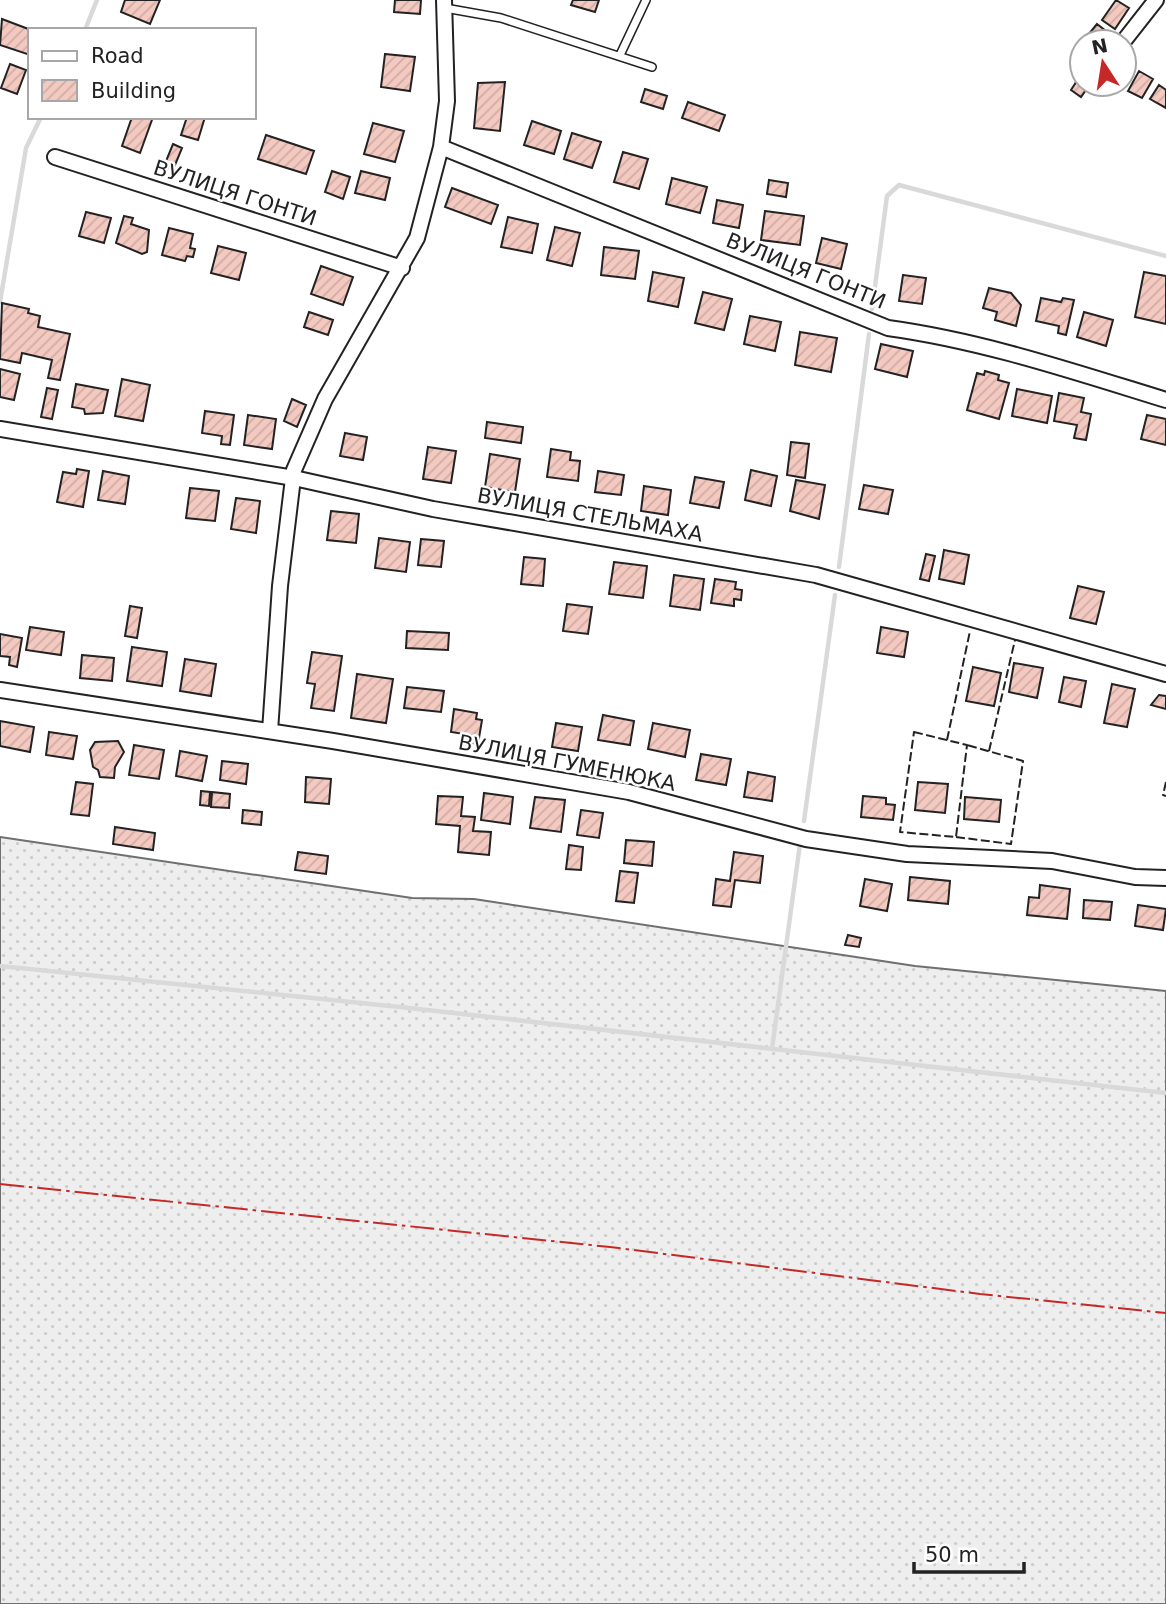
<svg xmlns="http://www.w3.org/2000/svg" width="1166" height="1604" font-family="'DejaVu Sans',sans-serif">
  <defs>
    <pattern id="grass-dots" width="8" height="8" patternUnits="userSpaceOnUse" patternTransform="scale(1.75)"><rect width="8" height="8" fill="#eee"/><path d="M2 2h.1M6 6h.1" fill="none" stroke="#ccc" stroke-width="1.8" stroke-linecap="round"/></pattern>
    <pattern id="building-hatch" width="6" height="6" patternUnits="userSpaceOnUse" patternTransform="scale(1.75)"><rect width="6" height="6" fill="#f3c9c0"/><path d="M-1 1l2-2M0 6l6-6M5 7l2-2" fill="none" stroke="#d0aca5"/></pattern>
  </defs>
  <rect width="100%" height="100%" fill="#fff"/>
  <path fill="url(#grass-dots)" stroke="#6f6f6f" stroke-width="2" d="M0,837l412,61 62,1 441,67 251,25v613h-1166z"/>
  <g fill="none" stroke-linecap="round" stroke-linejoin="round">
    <path stroke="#d9d9d9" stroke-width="4.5" d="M85,30l12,-30
      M0,302l26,-154 15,-31
      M872,309l15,-113 12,-11 267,71
      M839,567l30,-233
      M804,821l31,-226
      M0,966l400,41 766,86
      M772,1049l28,-205"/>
  </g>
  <path fill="url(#building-hatch)" stroke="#222" stroke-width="2" d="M125,0h35l-10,24 -29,-12z
    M395,0h26l-1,14 -26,-2z
    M573,0h26l-4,12 -24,-7z
    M1116,0l13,8 -14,21 -13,-9z
    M2,19l29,11 -1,25 -30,-10z
    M1097,24l18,14 -3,4 -29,-1z
    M385,54l30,3 -5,34 -29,-4z
    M10,64l16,6 -9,24 -16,-6z
    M1139,71l14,8 -11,19 -14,-7z
    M1082,73v11h8l-9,13 -10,-7z
    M505,82l-5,49 -26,-3 4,-45z
    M1159,85l7,5v18l-16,-9z
    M645,89l22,7 -4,13 -22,-7z
    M688,102l37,13 -6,16 -37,-13z
    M132,117h21l-13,36 -18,-7z
    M187,117h18l-7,23 -17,-5z
    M532,121l29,10 -7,23 -30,-9z
    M373,123l31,8 -9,31 -31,-8z
    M572,133l29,9 -9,26 -28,-9z
    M266,135l48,16 -8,23 -48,-15z
    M173,144l9,4 -9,22 -9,-4z
    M623,152l25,7 -9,30 -25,-7z
    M332,171l18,6 -7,22 -18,-7z
    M361,171l29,7 -5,22 -30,-7z
    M672,178l35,9 -7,26 -34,-9z
    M769,180l19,3 -2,14 -19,-3z
    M452,188l46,17 -7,19 -46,-17z
    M717,200l26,5 -4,23 -26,-5z
    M765,211l39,5 -4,29 -39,-5z
    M86,212l25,6 -7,25 -25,-7z
    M124,216l9,2 -2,6 18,6 -2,22 -5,2 -26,-11z
    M508,217l30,7 -6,29 -31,-6z
    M555,227l25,6 -8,33 -25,-6z
    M169,228l24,6 -3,14 5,1 -2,8 -6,-1 -2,5 -23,-6z
    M822,238l25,6 -6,25 -25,-6z
    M218,246l28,7 -7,27 -28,-7z
    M604,247l35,4 -4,28 -34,-4z
    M321,266l32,11 -10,28 -32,-11z
    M653,272l31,6 -6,29 -30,-6z
    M1144,272l22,4v48l-31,-7z
    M903,275l23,3 -4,26 -23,-3z
    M989,288l22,5 10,12 -5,21 -21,-6 2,-8 -14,-4z
    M703,292l29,7 -8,31 -29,-7z
    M1041,298l20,4 2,-4 11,2 -8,35 -8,-2 1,-7 -23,-5z
    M2,303l27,6 -1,4 12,3 -2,11 32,7 -10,46 -12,-2 4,-18 -30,-7 -2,10 -20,-4z
    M309,312l24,8 -5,15 -24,-8z
    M1084,312l29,8 -7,26 -29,-9z
    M750,316l31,6 -6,29 -31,-7z
    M800,332l37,6 -6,34 -36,-7z
    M881,344l32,7 -6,26 -32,-8z
    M0,369l20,5 -6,26 -14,-3z
    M985,371l14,4 -1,5 11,3 -10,36 -32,-9 10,-37 7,2z
    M122,379l28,6 -7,36 -28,-5z
    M76,384l32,6 -5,23 -18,1 -1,-5 -12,-2z
    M47,388l11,2 -6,29 -11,-2z
    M1017,389l35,7 -5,27 -35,-7z
    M1059,393l25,5 -3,14 10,2 -5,26 -12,-2 3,-13 -23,-4z
    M292,399l14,6 -9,22 -13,-6z
    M205,411l29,4 -4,30 -9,-1 1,-8 -20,-3z
    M248,415l28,4 -4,30 -28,-4z
    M1147,415l19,4v26l-25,-6z
    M487,422l36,5 -2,16 -36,-5z
    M345,433l22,4 -4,23 -23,-4z
    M791,442l18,2 -4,34 -18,-3z
    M428,447l28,4 -5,32 -28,-4z
    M551,449l20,3 -1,8 10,1 -2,20 -31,-4z
    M490,454l30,5 -5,33 -30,-5z
    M77,469l12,2 -6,36 -26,-5 6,-30 13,2z
    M751,470l26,6 -6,30 -26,-6z
    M103,471l26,5 -4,28 -27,-4z
    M598,471l26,4 -3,20 -26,-3z
    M695,477l29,5 -5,26 -29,-5z
    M796,480l29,5 -6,34 -29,-8z
    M864,485l29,5 -5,24 -29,-5z
    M644,486l27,4 -3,25 -27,-4z
    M190,488l29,3 -4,30 -29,-3z
    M236,498l24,3 -4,32 -25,-4z
    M331,511l28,3 -3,29 -29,-3z
    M379,538l31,4 -4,30 -31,-4z
    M421,539l23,2 -3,26 -23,-2z
    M944,550l25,5 -5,29 -25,-5z
    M926,554l9,2 -6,25 -9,-2z
    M524,557l21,2 -2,27 -22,-2z
    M614,562l33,4 -4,32 -34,-4z
    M674,575l30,4 -4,31 -30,-4z
    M715,579l21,3 -1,7 7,1 -1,10 -7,-1v7l-23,-3z
    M1078,586l26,6 -8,32 -26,-6z
    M567,604l25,3 -4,27 -25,-3z
    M130,606l12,2 -5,30 -12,-2z
    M30,627l34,5 -3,23 -35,-5z
    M881,627l27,5 -4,25 -27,-4z
    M407,631l42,2 -1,17 -42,-2z
    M0,634l22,4 -5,29 -8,-2 1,-8 -10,-1z
    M132,647l35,5 -5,34 -35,-5z
    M312,652l30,4 -8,55 -23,-3 4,-24 -8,-1z
    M82,655l32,3 -2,23 -32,-3z
    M185,659l31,5 -5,32 -31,-5z
    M1014,663l29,5 -6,30 -28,-6z
    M973,667l28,6 -7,33 -28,-5z
    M357,674l36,5 -7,44 -35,-5z
    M1064,677l22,4 -5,26 -22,-5z
    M1112,684l23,5 -8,38 -23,-4z
    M407,687l37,4 -3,21 -37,-4z
    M1159,695l7,1v13l-15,-4z
    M454,709l23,4 -1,6 6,1 -4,24 -8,-1 1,-8 -20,-3z
    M603,715l31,6 -4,24 -32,-5z
    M0,721l34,6 -4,25 -30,-6z
    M556,723l26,4 -4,24 -26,-4z
    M653,723l37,7 -5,27 -37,-8z
    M49,732l28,4 -4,23 -27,-4z
    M118,741l6,11 -9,15 -1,11 -14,-1 -2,-7 -5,-3 -3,-17 5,-8z
    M134,745l30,5 -5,29 -30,-4z
    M180,751l27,5 -5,25 -26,-5z
    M701,754l30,5 -5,26 -30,-5z
    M222,761l26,3 -2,20 -26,-4z
    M748,772l27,5 -3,24 -28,-4z
    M306,777l25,2 -2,25 -24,-2z
    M76,782l17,2 -4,32 -18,-2z
    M918,782l30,2 -3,29 -30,-3z
    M201,791l9,1 -1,14 -9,-1z
    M212,792l18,2 -1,14 -18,-1z
    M484,793l29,4 -3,27 -29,-4z
    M438,796l25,1 -2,19 14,1 -2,14 18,1 -2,23 -31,-3 2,-26 -24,-2z
    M863,796l23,2v6l9,1 -2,15 -32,-3z
    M535,797l30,3 -4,32 -31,-4z
    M965,797l36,3 -2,22 -35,-3z
    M243,810l19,2 -1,13 -19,-2z
    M581,810l22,3 -4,25 -22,-3z
    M115,827l40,6 -2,17 -40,-6z
    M626,840l28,2 -2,24 -28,-3z
    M569,845l14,2 -2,23 -15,-1z
    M298,852l30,4 -2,18 -31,-4z
    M734,852l29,4 -3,27 -25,-3 -4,27 -18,-2 3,-26 14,2z
    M620,871l18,2 -4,30 -18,-2z
    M910,877l40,4 -2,23 -40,-4z
    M865,879l27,5 -5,27 -27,-5z
    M1040,885l30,4 -3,30 -40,-4 2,-18 10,1z
    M1084,900l28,2 -2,18 -27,-2z
    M1138,905l28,4 -3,21 -28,-4z
    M848,935l13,3 -2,9 -14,-2z"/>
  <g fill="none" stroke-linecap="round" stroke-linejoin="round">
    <defs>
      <path id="lane" d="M445,8l56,10 151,49
        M620,55l26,-55"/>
      <path id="street" d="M1123,42l33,-42
        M441,147l447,181c95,13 187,44 278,72
        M55,157l347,111
        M0,429l294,49 139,31 383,66 350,99
        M0,690l333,51 296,51 177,47 101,15 145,7 83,16 31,1
        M270,731l10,-145 14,-116 31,-71 92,-161 24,-91 6,-46 -3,-101"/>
    </defs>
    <use href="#lane" stroke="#222" stroke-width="10"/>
    <use href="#street" stroke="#222" stroke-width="18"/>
    <use href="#lane" stroke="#fff" stroke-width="7"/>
    <use href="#street" stroke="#fff" stroke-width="14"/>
    <path stroke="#222" stroke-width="2" stroke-dasharray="9 3.5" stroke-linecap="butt" d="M914,732l53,13 -11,92 -56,-5z
      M947,740l23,-109
      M989,751l26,-111
      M1166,782l-3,13 3,1
      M956,837l55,7 12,-83 -56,-16"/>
    <path stroke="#c62828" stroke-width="2" stroke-dasharray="24 5 3.5 5" stroke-linecap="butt" d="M0,1184l610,63 370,47 186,19"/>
  </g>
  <g text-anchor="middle" stroke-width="5" stroke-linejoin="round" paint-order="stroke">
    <g font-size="21" fill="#222" stroke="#fff">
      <text transform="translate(235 193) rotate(18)" y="7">ВУЛИЦЯ ГОНТИ</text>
      <text transform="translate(806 271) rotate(22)" y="7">ВУЛИЦЯ ГОНТИ</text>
      <text transform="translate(590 515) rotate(10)" y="7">ВУЛИЦЯ СТЕЛЬМАХА</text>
      <text transform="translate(567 763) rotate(11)" y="7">ВУЛИЦЯ ГУМЕНЮКА</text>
    </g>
  </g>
  <rect x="28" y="28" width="228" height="91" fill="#ffffff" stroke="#a7a7a7" stroke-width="2"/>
  <rect x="42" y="51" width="35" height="10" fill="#ffffff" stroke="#a7a7a7" stroke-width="2"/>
  <text x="91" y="63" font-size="21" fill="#222222">Road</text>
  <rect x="42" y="80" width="35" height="21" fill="url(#building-hatch)" stroke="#a7a7a7" stroke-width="2"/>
  <text x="91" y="98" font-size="21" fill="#222222">Building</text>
  <g transform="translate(1103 63) rotate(348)"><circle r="33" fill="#ffffff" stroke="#a7a7a7" stroke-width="2"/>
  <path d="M0-5L12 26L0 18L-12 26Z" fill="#c62828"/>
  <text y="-10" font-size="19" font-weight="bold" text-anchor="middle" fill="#222222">N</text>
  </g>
  <path d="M914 1562v10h110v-10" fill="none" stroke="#222222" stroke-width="3.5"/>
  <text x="925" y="1562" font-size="21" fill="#222222" stroke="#ffffff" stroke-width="5" paint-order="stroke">50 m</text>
</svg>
